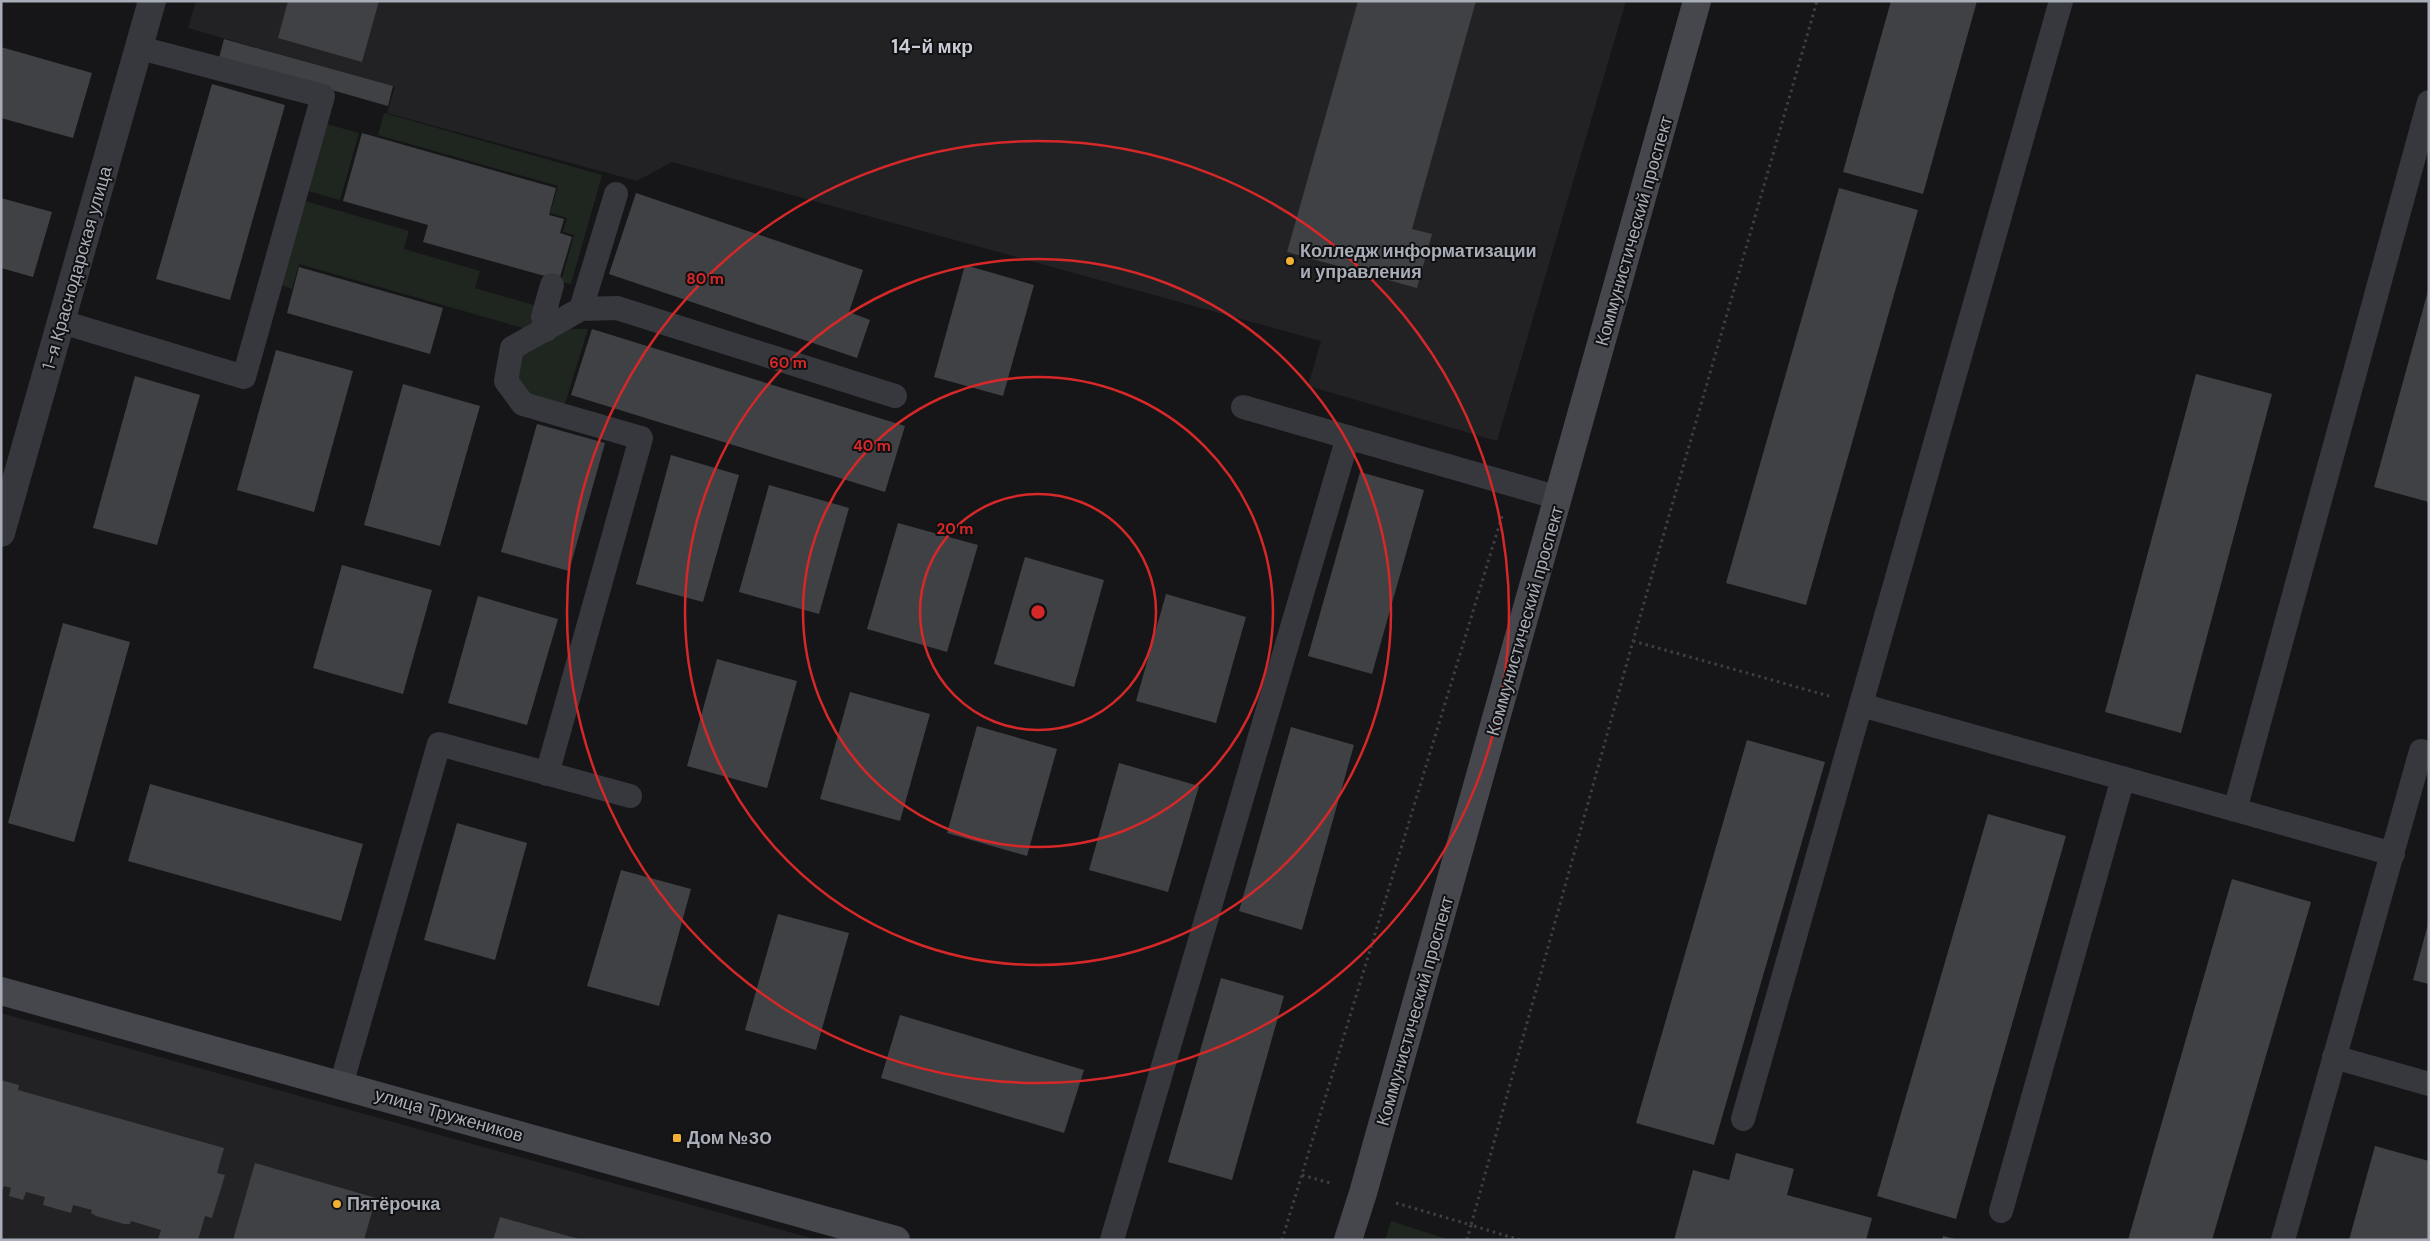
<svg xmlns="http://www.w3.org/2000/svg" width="2430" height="1241" font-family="'DM Sans',sans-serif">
  <rect width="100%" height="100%" fill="#161618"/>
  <path fill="#222225" d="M196,1h1430l-129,440 -189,-55 13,-45 -649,-179 -35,19 -250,-68 8,-26 -207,-59z
    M1,1013l817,227h-817z"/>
  <path fill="#1e261f" d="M384,113l218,62 -31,109 -10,-2 13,-47 -11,-3 4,-14 -17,-5 8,-27 -180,-51z
    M327,124l32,9 -19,67 -32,-9z
    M305,201l104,30 -5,18 76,22 -5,17 62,18 -7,24 -231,-66 -7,25 -11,-4z
    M568,329h20l-24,78 -33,-10 -14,-18 5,-25z
    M1391,1221l59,19h-65z"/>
  <path fill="#404145" d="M288,1h91l-17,61 -84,-24z
    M1358,1h118l-64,228 20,5 -15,54 -130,-36z
    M1891,1h86l-54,193 -80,-22z
    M224,39l169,47 -5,20 -169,-48z
    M1,47l91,26 -19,65 -72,-20z
    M212,84l73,21 -55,195 -74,-21z
    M362,133l194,55 -7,27 15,4 -4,14 12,4 -13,43 -136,-38 5,-17 -85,-24z
    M1839,188l79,22 -112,395 -80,-22z
    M636,193l227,77 -14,42 21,8 -13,38 -248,-84z
    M1,198l51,14 -19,65 -32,-9z
    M965,265l69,20 -31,111 -69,-19z
    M299,267l144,41 -13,46 -143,-41z
    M2428,291h1v211l-55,-15z
    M592,329l313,97 -20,66 -314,-97z
    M276,350l77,21 -39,141 -77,-22z
    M2196,374l76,20 -91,339 -76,-21z
    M135,376l65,19 -43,150 -64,-17z
    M403,384l77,22 -40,140 -76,-21z
    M537,424l68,19 -36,128 -68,-19z
    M671,455l68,20 -36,127 -67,-18z
    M1360,472l64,18 -52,184 -64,-18z
    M769,485l80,23 -30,106 -80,-22z
    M898,523l80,22 -31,107 -80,-23z
    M1025,557l79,23 -30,107 -80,-23z
    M342,565l90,25 -29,104 -90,-26z
    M1166,594l80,23 -30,106 -80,-22z
    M478,596l80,23 -31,106 -79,-22z
    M63,623l67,19 -56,200 -66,-19z
    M717,659l80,22 -30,107 -80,-22z
    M850,692l80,22 -30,107 -80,-22z
    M977,726l80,23 -30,107 -80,-23z
    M1291,727l63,18 -52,185 -63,-19z
    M1747,740l78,22 -111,383 -78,-22z
    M1119,763l80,23 -31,106 -79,-22z
    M150,784l213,60 -22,77 -213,-60z
    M1988,814l78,22 -110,383 -79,-23z
    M457,823l70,20 -32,117 -71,-20z
    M621,870l70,19 -32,117 -72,-20z
    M2232,879l79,23 -99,338h-84z
    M778,914l71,19 -33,117 -71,-20z
    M2428,924h1v60l-16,-4z
    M1221,978l63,18 -52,184 -64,-18z
    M900,1015l184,55 -20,63 -183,-55z
    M1,1080l18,5 -1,5 206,58 -7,25 8,2 -13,43 -7,-2 -7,24h-36l-4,-1 3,-9 -30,-9 -1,3h-6l-28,-8 -5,-3 1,-3 -19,-5 -2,8 -28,-8 2,-8 -19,-5 -3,8 -14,-4 2,-8 -7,-2 -3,7z
    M2375,1146l54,15v79h-80z
    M1736,1153l58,16 -7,26 85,23 -6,22h-192l19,-70 36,10z
    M255,1163l121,35 -12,42h-131z
    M500,1217l79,22v1h-86z
    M1943,1236l12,3v1h-13z"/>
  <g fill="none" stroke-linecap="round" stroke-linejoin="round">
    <path stroke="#3d3f44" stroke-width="3" stroke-dasharray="2.5 4" stroke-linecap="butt" d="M1633,641l196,55
      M1302,1175l28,8
      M1396,1203l75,22 -4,15
      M1282,1240l220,-724
      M1520,1240l-49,-15 162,-584 184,-640"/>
    <path stroke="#37383d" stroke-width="24" d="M581,309l35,-115
      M62,322l182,55 79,-281 -183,-48
      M546,330l-3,-13 9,-32
      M1243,407l316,91
      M1861,705l532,149
      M547,774l94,-336 -118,-34 -17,-23 6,-33 69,-39 36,-1 278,88
      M2235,810l194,-708
      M2334,1057l95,27
      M341,1085l98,-341 191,52
      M1743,1119l318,-1118
      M2001,1211l122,-433
      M1112,1240l236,-803
      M2283,1240l138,-489 8,2"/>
    <path stroke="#37383d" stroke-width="28" d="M1,533l151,-532"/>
    <path stroke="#45474d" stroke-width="28" d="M1,991l895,249
      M1348,1240l15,-47 334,-1192"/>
  </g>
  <g fill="none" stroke="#d62828" stroke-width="2.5">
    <circle cx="1038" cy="612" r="118"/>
    <circle cx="1038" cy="612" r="235"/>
    <circle cx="1038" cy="612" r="353"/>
    <circle cx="1038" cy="612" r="471"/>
  </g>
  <g fill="#f2b134" stroke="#111113" stroke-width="2">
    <circle cx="1290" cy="261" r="5"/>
    <rect x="672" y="1133" width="10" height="10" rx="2.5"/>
    <circle cx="337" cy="1204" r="5"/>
  </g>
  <g text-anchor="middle" stroke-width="4" stroke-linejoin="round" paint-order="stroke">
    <g font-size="18" fill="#a8adb8" stroke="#111113">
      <text transform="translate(1634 231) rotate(-74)" y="6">Коммунистический проспект</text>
      <text transform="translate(77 268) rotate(-74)" y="6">1-я Краснодарская улица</text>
      <text transform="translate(1525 621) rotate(-74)" y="6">Коммунистический проспект</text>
      <text transform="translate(1415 1011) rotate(-74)" y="6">Коммунистический проспект</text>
      <text transform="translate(449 1115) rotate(16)" y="6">улица Тружеников</text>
    </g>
    <g font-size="18" font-weight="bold" fill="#a8adb8" stroke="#111113" text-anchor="start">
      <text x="1300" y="257">Колледж информатизации<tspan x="1300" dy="21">и управления</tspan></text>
      <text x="687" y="1144">Дом №30</text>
      <text x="347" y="1210">Пятёрочка</text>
    </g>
    <g font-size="19" font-weight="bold" fill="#c9ccd4" stroke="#111113">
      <text x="932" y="53">14-й мкр</text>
    </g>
  </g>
  <circle cx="1038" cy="612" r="8" fill="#d62828" stroke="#111113" stroke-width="2.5"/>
  <g font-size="15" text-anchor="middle" font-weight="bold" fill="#d62828" stroke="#111113" stroke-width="4" stroke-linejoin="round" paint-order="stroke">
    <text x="705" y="284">80 m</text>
    <text x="788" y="368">60 m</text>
    <text x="872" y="451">40 m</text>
    <text x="955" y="534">20 m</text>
  </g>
  <rect width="2430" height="1241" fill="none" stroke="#a8adb8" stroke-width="5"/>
</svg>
